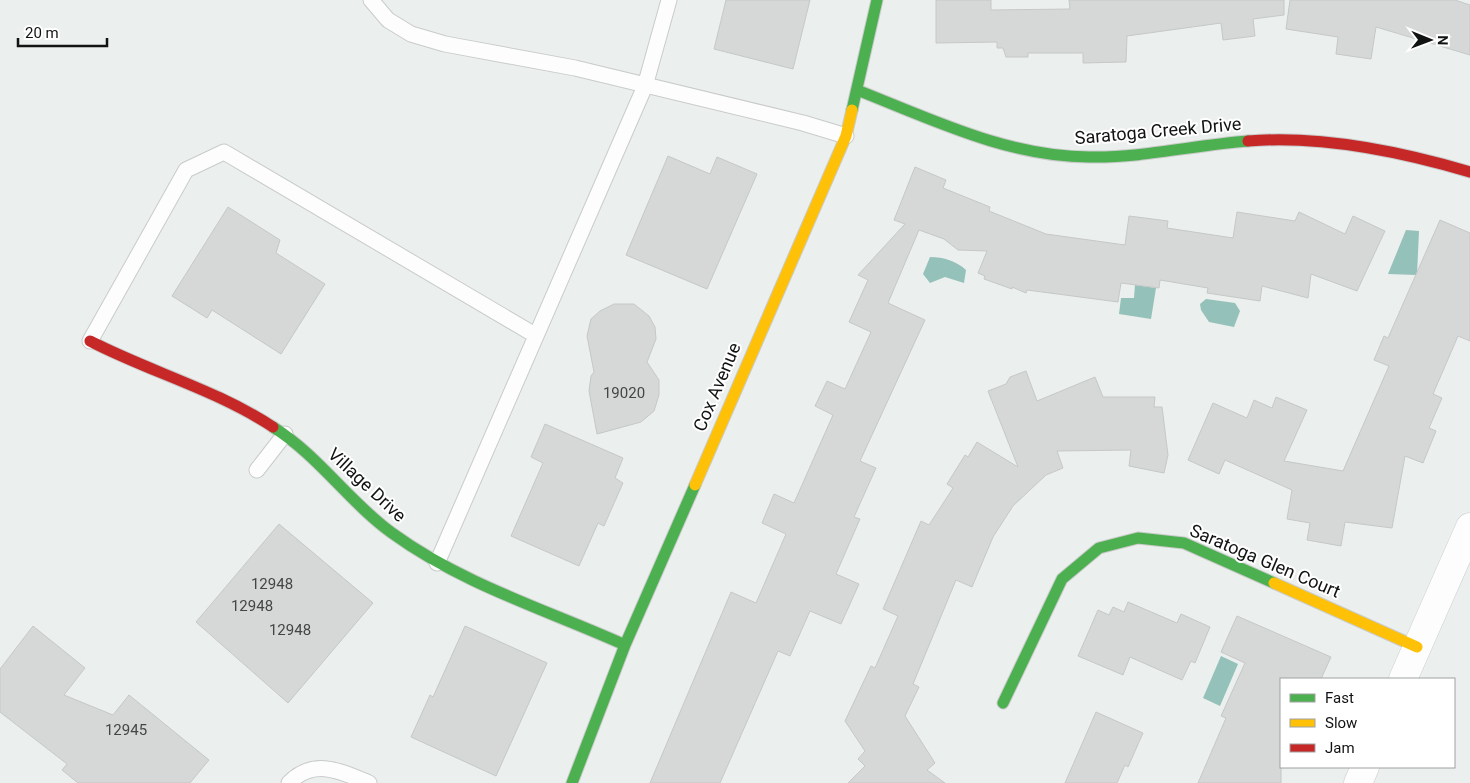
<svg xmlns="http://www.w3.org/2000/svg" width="1470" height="783" font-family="Roboto,sans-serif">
  <rect width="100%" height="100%" fill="#ebefed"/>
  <path fill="#94c1b9" d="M1406,230l13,1 -2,44 -29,-1z
    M930,257c14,0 26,4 36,13l-2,13 -19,-6 -15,6 -7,-9z
    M1135,285l21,3 -5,31 -32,-5 2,-16h13z
    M1206,299l29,4 5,8 -6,16 -25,-5 -8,-12 -1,-6z
    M1221,656l17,8 -18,42 -17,-8z"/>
  <path fill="#d5d8d7" stroke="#c6c8c8" d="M726,0h84l-17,69 -79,-20z
    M936,0h55v10l79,-1 -1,-9h215v15l-31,4 2,17 -32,4 -2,-17 -94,13 -1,26 -43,1v-10h-55v4h-22l-3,-9h-6v-6l-61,1z
    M1290,0h165l15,5v50l-94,-28 -5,32 -35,-5 2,-17 -52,-8z
    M668,156l42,18 7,-17 40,17 -50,115 -81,-34z
    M915,167l31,13 -3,8 47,19 -1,4 57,23 79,11 4,-29 39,5 -1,7 66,10 4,-26 58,9 4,-9 46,22 8,-18 32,15 -28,60 -46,-17 -3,24 -46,-12 -2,15 -53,-8 1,-5 -48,-8 -1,8 -38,-5 -3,19 -91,-12 -1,3 -14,-6v2l-28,-10 1,-3 -7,-3 9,-22 -29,-1 -14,-11 -25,-9 -31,73 37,17 -65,141 16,7 -22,49 6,2 -24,55 23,10 -18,40 -31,-13 -20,45 -12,-5 -58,132h-70l81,-191 25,11 30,-69 -24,-11 12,-29 20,9 39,-88 -18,-9 12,-25 18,8 26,-57 -22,-10 19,-42 -10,-5 47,-51 -11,-4z
    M228,207l52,33 -4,13 49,31 -44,70 -69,-44 -5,8 -35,-22z
    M1440,220l30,13v108l-12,-5 -25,58 9,4 -13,30 7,3 -13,32 -18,-7 -13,72 -47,-6 -4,24 -34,-6 3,-17 -23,-4 5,-29 -67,-30 -6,14 -31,-14 25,-57 34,15 7,-18 18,8 4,-11 31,13 -23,51 59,10 46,-105 -15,-6 10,-24 4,2z
    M614,304h20l15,12 6,11 1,12 -9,23 12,18v15l-5,16 -13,11 -44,12 -8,-43 2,-15 3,-4 -7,-36 4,-17 9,-8z
    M1026,371l11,30 58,-24 8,20h52l-1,10h8l6,48 -4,18 -35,-7 2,-16 -74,1 6,17 -17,7 -33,31 -20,31 -21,50 -16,-7 -43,104 6,3 -14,29 30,47 -8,7 18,13h-97l17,-17 -7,-7 7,-8 -20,-30 26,-55 4,2 23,-52 -15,-7 38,-88 8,4 24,-37 -6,-4 18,-29 3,2 9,-15 41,25 -30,-76 18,-7 4,-7z
    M545,424l78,34 -8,20 8,5 -19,43 -6,-3 -19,43 -68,-30 32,-73 -12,-6z
    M279,524l94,79 -85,100 -92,-81z
    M1128,602l49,21 4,-9 29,13 -15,36 -4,-2 -9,19 -52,-23 -7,18 -45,-19 20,-46 11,5 4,-8 11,5z
    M1237,616l94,41 -10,22h-40v104h-83l28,-65 -5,-2 24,-53 -24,-11z
    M33,626l52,42 -21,27 49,20 16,-20 80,65 -19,23h-112l-16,-13 5,-6 -67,-52v-43z
    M465,626l82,37 -51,113 -85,-39 19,-42 3,2z
    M1096,712l47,21 -15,34 -3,-2 -8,18h-52z"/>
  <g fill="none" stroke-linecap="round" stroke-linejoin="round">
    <defs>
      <path id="lane" d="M371,0l17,20 23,14 34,10 130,24 228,55 43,13
        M90,341l96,-171 38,-18 311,183
        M257,470l28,-36
        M437,563l208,-477 24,-86
        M289,783c25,-26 53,-11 80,0"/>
      <path id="street" d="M1403,679l67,-152
        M1358,783l7,-16"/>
      <path id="fast" d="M857,90c74,29 151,67 232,67 54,1 106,-12 159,-16
        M852,110l25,-110
        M273,427c46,29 76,75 119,106 70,51 155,77 233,112
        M1003,703l59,-124 37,-31 39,-10 46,5 90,40
        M572,783l53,-138 70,-160"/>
      <path id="slow" d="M695,485l151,-349 6,-26
        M1274,583l143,64"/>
      <path id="jam" d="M1248,141c74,-6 151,10 222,31
        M90,341c60,31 127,49 183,86"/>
    </defs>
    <use href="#lane" stroke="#c9cbca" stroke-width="17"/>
    <use href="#street" stroke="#c9cbca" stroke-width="29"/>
    <use href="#fast" stroke="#c9cbca" stroke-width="13"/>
    <use href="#slow" stroke="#c9cbca" stroke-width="13"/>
    <use href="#jam" stroke="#c9cbca" stroke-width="13"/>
    <use href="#lane" stroke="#fcfdfc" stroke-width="15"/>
    <use href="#street" stroke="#fcfdfc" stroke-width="28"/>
    <use href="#fast" stroke="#4caf50" stroke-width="11"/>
    <use href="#slow" stroke="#ffc107" stroke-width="11"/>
    <use href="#jam" stroke="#c62828" stroke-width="11"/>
  </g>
  <g text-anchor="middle" stroke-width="4" stroke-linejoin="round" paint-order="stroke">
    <g font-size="15" fill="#444646">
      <text x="624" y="398">19020</text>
      <text x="272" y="589">12948</text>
      <text x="252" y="611">12948</text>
      <text x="290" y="635">12948</text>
      <text x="126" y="735">12945</text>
    </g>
    <g font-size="18" fill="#111313" stroke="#fff">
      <text transform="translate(1158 131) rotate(-5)" y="6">Saratoga Creek Drive</text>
      <text transform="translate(717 387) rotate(-67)" y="6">Cox Avenue</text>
      <text transform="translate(367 485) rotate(43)" y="6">Village Drive</text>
      <text transform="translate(1265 561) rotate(23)" y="6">Saratoga Glen Court</text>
    </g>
  </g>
  <rect x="1280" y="678" width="175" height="90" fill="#ffffff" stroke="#a0a1a1"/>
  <rect x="1290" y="694" width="25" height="8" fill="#4caf50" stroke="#a0a1a1"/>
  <text x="1325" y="703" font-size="15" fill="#111313">Fast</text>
  <rect x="1290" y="719" width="25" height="8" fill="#ffc107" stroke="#a0a1a1"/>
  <text x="1325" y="728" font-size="15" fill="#111313">Slow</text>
  <rect x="1290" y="744" width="25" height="8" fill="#c62828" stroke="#a0a1a1"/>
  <text x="1325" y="753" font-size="15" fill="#111313">Jam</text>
  <g transform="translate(1430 40) rotate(91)" stroke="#ffffff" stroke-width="4" paint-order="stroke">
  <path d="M0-4L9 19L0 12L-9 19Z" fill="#111313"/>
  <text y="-8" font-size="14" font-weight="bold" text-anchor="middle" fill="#111313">N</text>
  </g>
  <path d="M18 38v8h89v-8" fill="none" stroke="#111313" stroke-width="2.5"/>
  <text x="25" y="38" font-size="15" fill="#111313" stroke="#ffffff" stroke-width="4" paint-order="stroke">20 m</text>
</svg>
